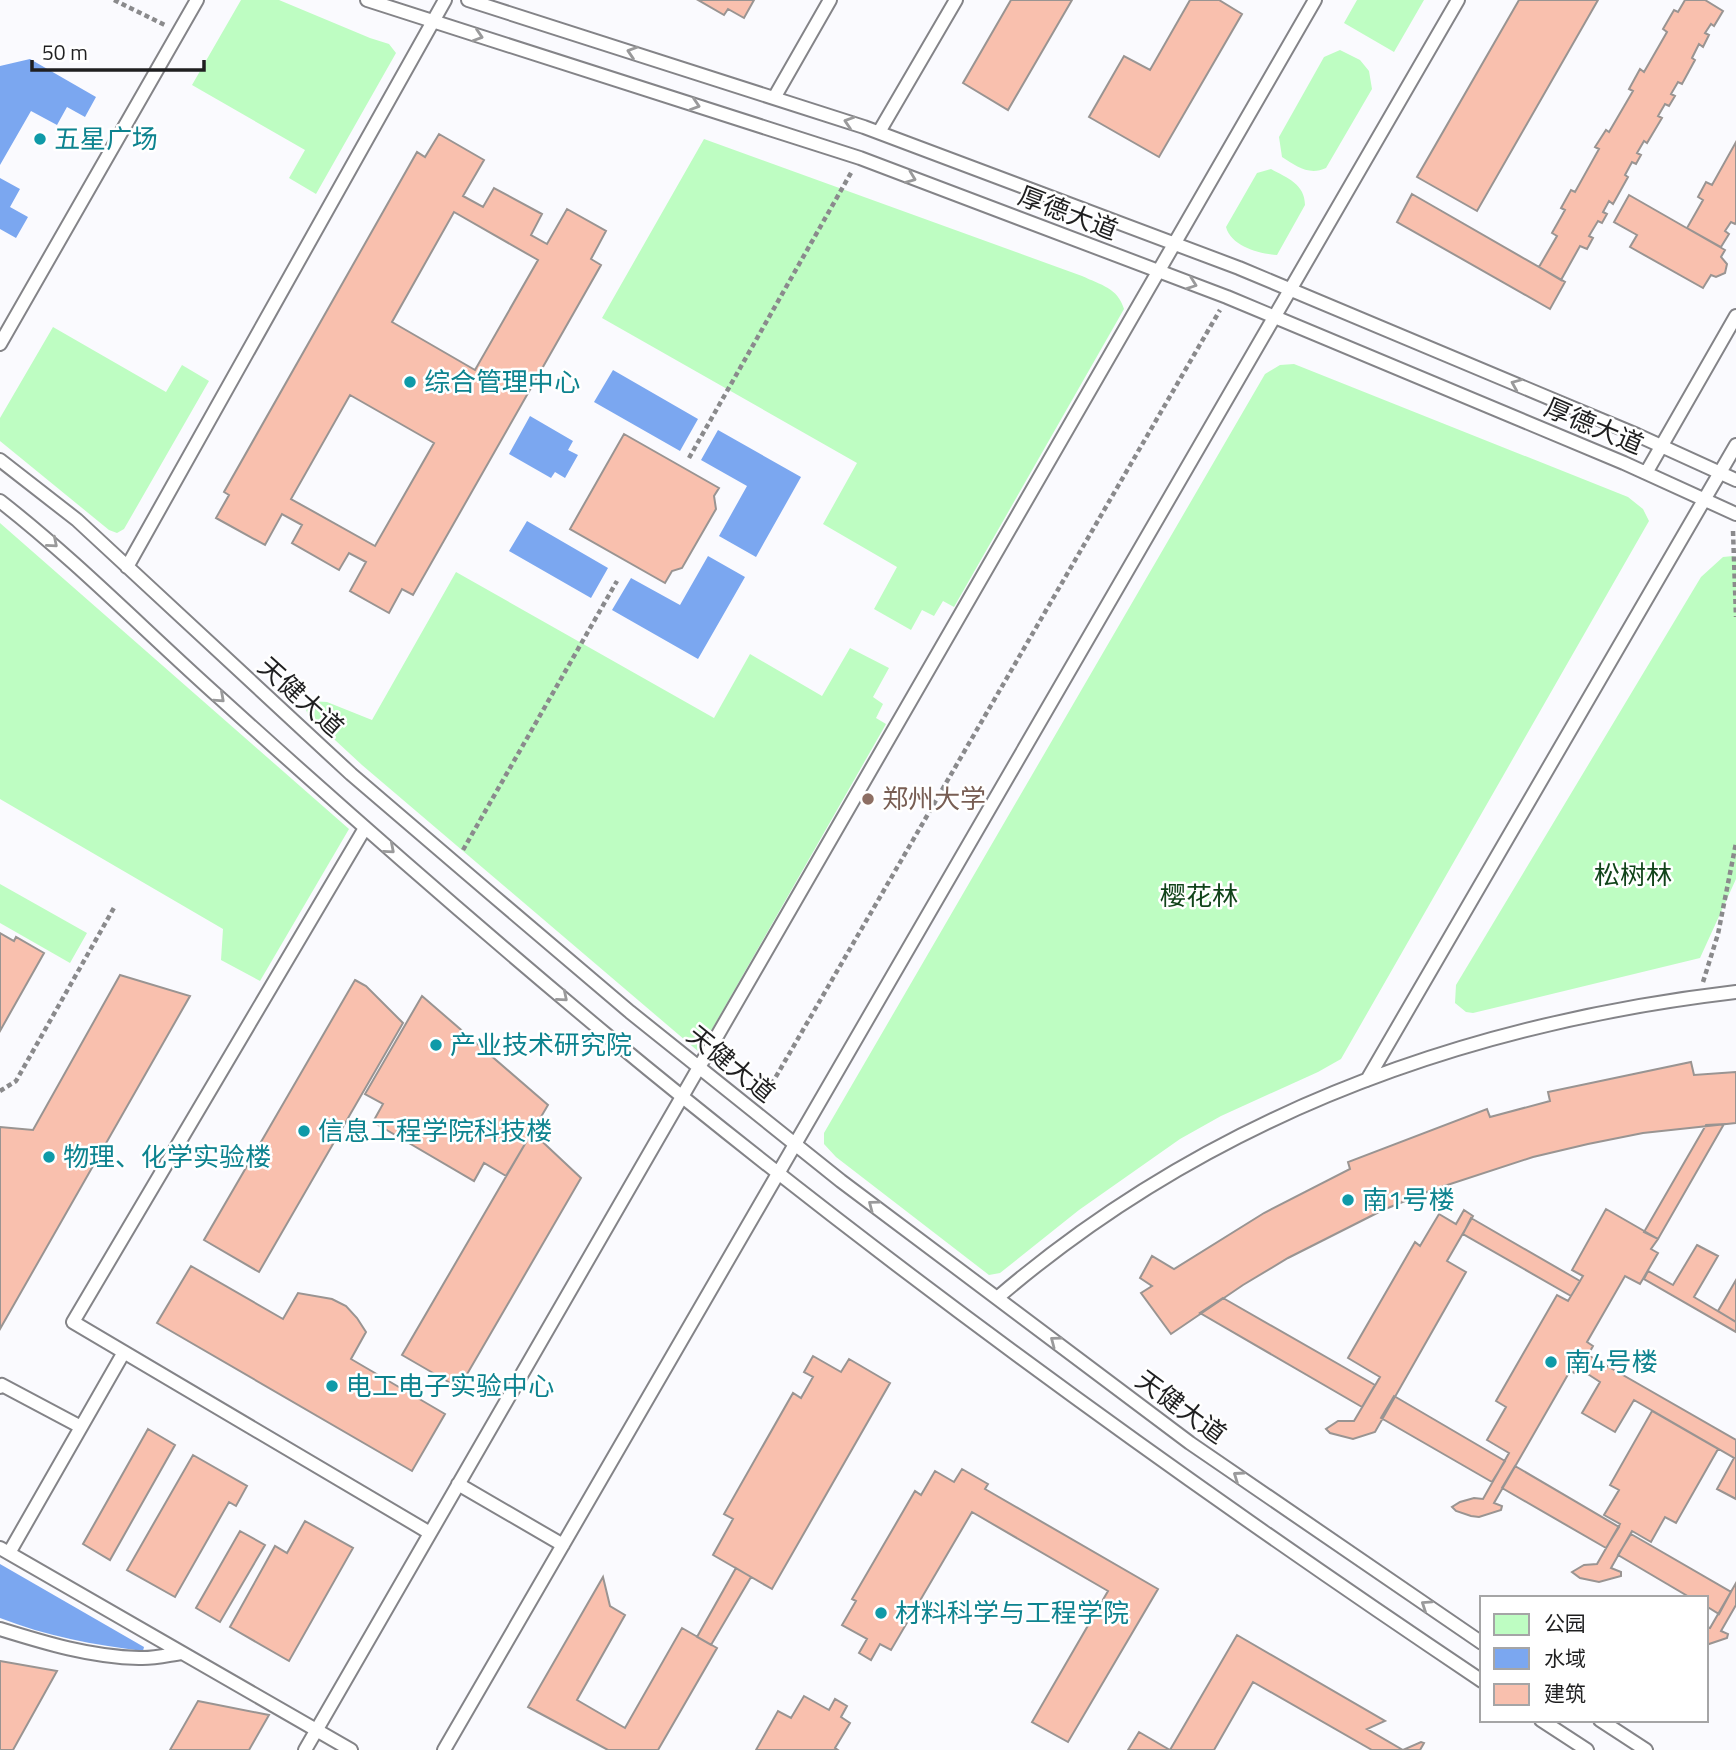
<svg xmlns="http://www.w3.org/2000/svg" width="1736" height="1750" font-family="'Titillium Web','Noto Sans SC',sans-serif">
  <rect width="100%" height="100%" fill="#fafafe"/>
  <path fill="#befdc2" d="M241,0h38l91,38 19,6 7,9 -80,141 -27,-16 16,-28 -113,-65z
    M1357,0h67l-30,52 -50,-29z
    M1340,50l20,10 9,11 3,18 -46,79c-17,8 -30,-2 -44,-11l-3,-20 45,-80z
    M704,139l378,137c19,9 36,12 42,33l-170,298 -11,-6 -9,15 -12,-6 -11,20 -37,-21 23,-42 -74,-43 34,-61 -255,-145z
    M1271,169c16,9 34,15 34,36l-28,50c-18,-1 -46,-9 -51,-28l31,-54z
    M53,327l113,65 16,-27 27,16 -85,148 -7,4 -8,-3 -109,-89v-23z
    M1294,364l334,133 15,12 6,12 -308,538 -23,13 -97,44 -41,23 -101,71 -79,63 -11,2 -153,-118 -12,-13v-11l441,-759 15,-9z
    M0,523l349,306 -89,152 -39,-21 2,-31 -223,-130z
    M1733,556l3,1v322l-36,79 -227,55 -7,-1 -11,-9 1,-18 245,-408 22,-20z
    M456,572l258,146 36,-64 72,42 28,-48 39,20 -16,29 10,7 -7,14 10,6 -187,328 -337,-287 -54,-50 -3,-8 4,-6 18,1 45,18z
    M0,884l87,49 -17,30 -70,-40z"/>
  <path fill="#7ba7f0" d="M30,59l66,38 -11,20 -18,-10 -10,18 -26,-14 -31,54v-99z
    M0,178l20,11 -10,18 18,10 -12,21 -16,-9z
    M613,370l85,49 -18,32 -86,-49z
    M530,416l43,25 -5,9 10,5 -13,23 -10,-6 -4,6 -42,-24z
    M718,430l83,47 -45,80 -37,-21 28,-50 -46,-26z
    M527,521l81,47 -17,30 -82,-47z
    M708,556l37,21 -47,82 -86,-49 19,-32 49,27z
    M0,1564l144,83 -1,4c-49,-6 -97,-15 -143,-33z"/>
  <path fill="#f9c0ae" stroke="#999492" stroke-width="2" fill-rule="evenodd" d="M698,0h56l-10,18 -16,-9 -4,6z
    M1011,0h61l-64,110 -45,-27z
    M1190,0h29l23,14 -83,143 -70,-40 35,-61 26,14z
    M1519,0h79l-121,211 -60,-34z
    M1685,0h20l18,11 -9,15 -3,-2 -6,9 4,2 -6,12 -4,-3 -7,14 3,2 -13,24 -4,-2 -7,12 4,2 -6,10 -4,-2 -7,12 4,2 -15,25 -3,-2 -7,12 4,2 -5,9 -4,-2 -7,13 3,2 -15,27 -4,-3 -6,11 4,2 -5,9 -4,-2 -9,15 4,2 -6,11 -7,-3 -19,34 -22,-13 18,-31 -5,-3 13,-23 -4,-2 10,-18 4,2 24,-43 -4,-2 11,-17 3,2 24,-41 -4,-2 11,-20 4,3 23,-40 -4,-3 11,-19 4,2z
    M439,134l45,26 -21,36 20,11 11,-19 48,26 -11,21 16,9 20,-35 39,22 -15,28 10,6 -188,330 -11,-6 -13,24 -39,-22 16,-29 -17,-9 -10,17 -47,-27 10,-18 -20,-11 -17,31 -49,-27 13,-23 -5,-3 193,-340 8,5zM454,212l84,48 -63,110 -83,-48zM350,395l84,48 -59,103 -84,-47z
    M1736,142v80l-1,2 -4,-2 -6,9 4,3 -8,13 -34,-19 16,-28 -5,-3 8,-15 6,3z
    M1412,194l153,88 -15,27 -153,-87z
    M1629,195l96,55 -4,7 6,7 -2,9 -9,4 -5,-2 -8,13 -73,-41 7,-12 -23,-13z
    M624,434l95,54 -5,8 2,13 -34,59 -10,3 -7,12 -95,-54z
    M0,933l14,8 2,-4 28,16 -44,78z
    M120,975l70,21 -190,333v-202l33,3z
    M355,980l11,6 37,37 -144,249 -55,-32z
    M422,996l126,109 -42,71 -22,-13 -10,18 -101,-59 10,-18 -18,-10z
    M1691,1062l3,13 42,-3v51l-93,10 -55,11 -55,13 -101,33 -49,20 -95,48 -45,27 -72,49 -30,-41 11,-7 -12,-8 12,-22 22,13 90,-56 86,-44 -2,-7 139,-53 3,8 60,-16 -2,-9z
    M1724,1124l-66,115 -14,-7 62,-107z
    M532,1132l49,46 -122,210 -57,-33z
    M1606,1209l52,30 -7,10 7,4 -18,31 -15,-8 -38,66 6,4 -13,23 -3,5 -7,-3 -76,132 8,3 -1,4 -22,7 -8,-1 -15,-5 -4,-4 8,-5 14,-4 9,1 26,-46 -22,-13 19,-33 -10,-6 61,-106 11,6 15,-25 -11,-6z
    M1464,1210l9,6 -26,45 19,11 -91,160 -22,7 -23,-6 -4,-4 12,-8h16l26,-44 -32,-19 67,-116 5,4 19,-32 17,10z
    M1471,1218l109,63 -9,15 -108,-62z
    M1697,1245l21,11 -24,41 42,25v10l-92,-53 4,-8 25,14z
    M191,1266l92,53 15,-26 34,6 14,7 11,12 9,14 -15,27 94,55 -33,57 -255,-148z
    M1736,1280v42l-18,-11z
    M1223,1298l152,87 -13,22 -162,-94z
    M1588,1355l148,85v59l-19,-10 17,-31 -100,-58 -19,32 -33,-19 18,-31 -20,-13z
    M813,1356l28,16 8,-13 41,24 -118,206 -59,-34 20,-36 -9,-5 69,-121 8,5 12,-21 -9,-5z
    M1394,1396l111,65 -13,21 -111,-64z
    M1652,1411l66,38 -42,74 -11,-6 -14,25 -19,-11 -21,37 10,4v4l-22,6 -19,-4 -8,-6 12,-7 13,-1 23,-40 -16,-9 15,-25 -9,-5z
    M148,1429l27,16 -65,115 -27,-16z
    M193,1455l54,31 -11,20 -7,-4 -54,95 -48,-27z
    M1515,1466l104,61 -13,21 -104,-60z
    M962,1469l26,15 -3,5 173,100 -90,153 -36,-20 76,-131 -136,-79 -81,138 -11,-6 -9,16 -12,-7 8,-14 -25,-14 14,-24 -4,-2 63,-108 6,4 14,-24 19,11z
    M305,1521l48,27 -64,113 -59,-34 45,-81 12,7z
    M240,1531l25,14 -45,77 -24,-14z
    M1631,1534l100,58 -12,22 -13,-8v-8h-15l-73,-43z
    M736,1568l15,9 -40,68 -14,-8z
    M603,1577l7,29 15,9 -48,85 48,28 57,-100 35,20 -59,102h-50l-80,-43z
    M1736,1583v22l-15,26 7,3 -1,4 -21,7v-18l4,1z
    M1237,1635l148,86 -18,8 36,21 18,-8 3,1 -4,7h-48l-119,-68 -39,68h-86l11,-18 31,18z
    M0,1661l57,10 -44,79h-13z
    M804,1696l25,14 6,-11 12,7 -6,11 9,6 -15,25 3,2h-82l22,-39 13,7z
    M198,1701l71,14 -20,35h-79z"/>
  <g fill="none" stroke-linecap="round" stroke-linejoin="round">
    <defs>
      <path id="service" d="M367,0l493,158 367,139 397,166 112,51
        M468,0l396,127 375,141 398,167 99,45
        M774,98l56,-98
        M879,132l77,-132
        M0,344l197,-344
        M0,460l77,60 274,254 139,119 140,119 211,169 349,262 292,200
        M1646,473l90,-157
        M0,501c78,61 146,131 220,197 127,115 256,228 388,338 279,231 574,444 874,645
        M127,567l318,-567
        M365,828l-292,494 357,211
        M1367,1080l369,-635
        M997,1298c211,-181 466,-274 739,-306
        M0,1387l2,-2 79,42
        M458,1484l105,61
        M0,1548l351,202
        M9,1553l115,-201
        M0,1629c45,14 91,28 139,29 14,1 29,-3 43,-5
        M1541,1720l46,30
        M1600,1720l46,30
        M305,1750l1010,-1750
        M444,1750l1014,-1750"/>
    </defs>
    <use href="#service" stroke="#848488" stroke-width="16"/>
    <path stroke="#8a8a8c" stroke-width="4.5" stroke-dasharray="5 3.5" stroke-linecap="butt" d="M114,0l51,25
      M689,458l163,-287
      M1733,531l3,86
      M463,850l154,-269
      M1703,982l15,-48 18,-91
      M0,1091l16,-10 99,-175
      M763,1099l457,-789"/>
    <use href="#service" stroke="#fff" stroke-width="12"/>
  </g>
  <defs><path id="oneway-chevron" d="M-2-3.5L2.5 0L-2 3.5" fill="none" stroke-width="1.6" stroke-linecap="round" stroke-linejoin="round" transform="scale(1.75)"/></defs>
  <g stroke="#9a9a9b">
    <use href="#oneway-chevron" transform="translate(478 36) rotate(18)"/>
    <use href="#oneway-chevron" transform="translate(632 52) rotate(-162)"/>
    <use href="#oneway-chevron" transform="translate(695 105) rotate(18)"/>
    <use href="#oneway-chevron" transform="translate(849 122) rotate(-162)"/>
    <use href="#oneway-chevron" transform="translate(911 178) rotate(21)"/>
    <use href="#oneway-chevron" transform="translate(1192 284) rotate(20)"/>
    <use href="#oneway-chevron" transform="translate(1516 384) rotate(-157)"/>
    <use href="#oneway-chevron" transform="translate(53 543) rotate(40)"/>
    <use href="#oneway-chevron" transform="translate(220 698) rotate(42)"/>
    <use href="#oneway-chevron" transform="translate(390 849) rotate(41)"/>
    <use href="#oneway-chevron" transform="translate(563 997) rotate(40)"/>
    <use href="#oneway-chevron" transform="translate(873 1205) rotate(-143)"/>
    <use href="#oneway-chevron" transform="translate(1055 1341) rotate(-143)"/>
    <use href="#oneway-chevron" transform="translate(1238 1476) rotate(-145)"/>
    <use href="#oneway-chevron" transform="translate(1426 1605) rotate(-146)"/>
  </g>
  <g fill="#0f9aa8" stroke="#fff" stroke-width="2.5">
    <circle cx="40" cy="139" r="7"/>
    <circle cx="410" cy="382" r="7"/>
    <circle cx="436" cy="1045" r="7"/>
    <circle cx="304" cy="1131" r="7"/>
    <circle cx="49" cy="1157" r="7"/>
    <circle cx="1348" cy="1200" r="7"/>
    <circle cx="1551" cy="1362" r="7"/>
    <circle cx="332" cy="1386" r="7"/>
    <circle cx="881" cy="1613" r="7"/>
  </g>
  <circle fill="#8d6e63" stroke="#fff" stroke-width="2.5" cx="868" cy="799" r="7"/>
  <g text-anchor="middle" stroke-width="5" stroke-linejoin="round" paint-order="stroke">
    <g font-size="26" fill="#0d838f" stroke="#fff" text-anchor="start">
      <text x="54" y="148">五星广场</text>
      <text x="424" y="391">综合管理中心</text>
      <text x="450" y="1054">产业技术研究院</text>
      <text x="318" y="1140">信息工程学院科技楼</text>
      <text x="63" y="1166">物理、化学实验楼</text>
      <text x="1362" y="1209">南1号楼</text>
      <text x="1565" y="1371">南4号楼</text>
      <text x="346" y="1395">电工电子实验中心</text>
      <text x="895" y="1622">材料科学与工程学院</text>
    </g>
    <g font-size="26" fill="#1f1f20" stroke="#fff">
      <text transform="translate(1068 213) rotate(21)" y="9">厚德大道</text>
      <text transform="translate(1594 426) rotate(23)" y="9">厚德大道</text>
      <text transform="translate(301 697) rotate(42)" y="9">天健大道</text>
      <text transform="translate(731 1064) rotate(39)" y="9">天健大道</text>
      <text transform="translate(1181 1407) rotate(36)" y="9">天健大道</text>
    </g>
    <g font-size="26" fill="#785e54" stroke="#fff" text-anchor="start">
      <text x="882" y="808">郑州大学</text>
    </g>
    <g font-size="26" fill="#11441a" stroke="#fff">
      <text x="1633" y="884">松树林</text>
      <text x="1199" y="905">樱花林</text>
    </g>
  </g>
  <rect x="1480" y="1596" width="228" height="126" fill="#ffffff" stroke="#a5a5a6" stroke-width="2"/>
  <rect x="1494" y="1614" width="35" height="21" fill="#befdc2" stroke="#a5a5a6" stroke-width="2"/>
  <text x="1544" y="1631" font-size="21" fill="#1f1f20">公园</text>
  <rect x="1494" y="1648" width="35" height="21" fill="#7ba7f0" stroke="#a5a5a6" stroke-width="2"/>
  <text x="1544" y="1666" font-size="21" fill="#1f1f20">水域</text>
  <rect x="1494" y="1684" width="35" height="21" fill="#f9c0ae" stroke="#a5a5a6" stroke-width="2"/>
  <text x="1544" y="1701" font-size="21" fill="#1f1f20">建筑</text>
  <path d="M32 60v10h172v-10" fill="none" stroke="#1f1f20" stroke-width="3.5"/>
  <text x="42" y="60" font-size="21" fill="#1f1f20" stroke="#ffffff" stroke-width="5" paint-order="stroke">50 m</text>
</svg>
